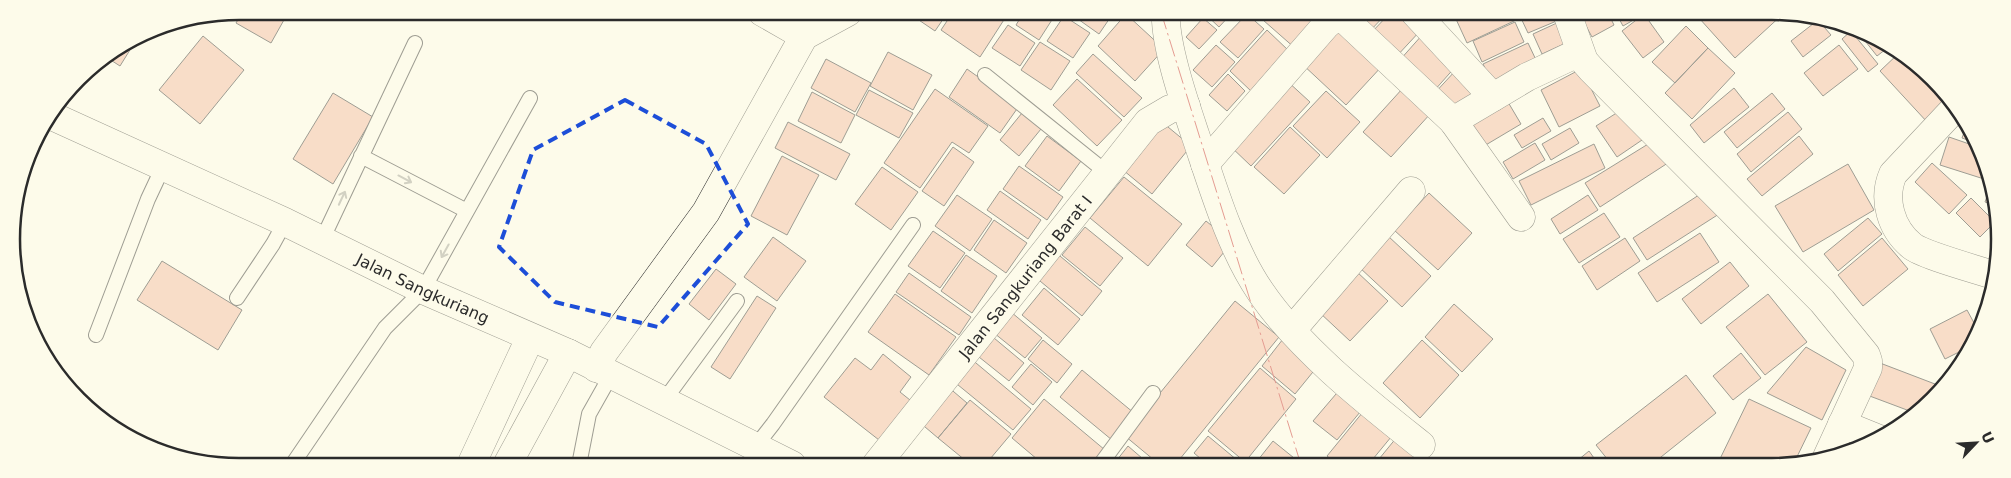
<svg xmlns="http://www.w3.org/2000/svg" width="2011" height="478" font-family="'DejaVu Sans',sans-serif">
  <rect width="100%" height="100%" fill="#fdfbea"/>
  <path fill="#f2b8a0" stroke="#2b2b2b" d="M243,11h46l-18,32 -35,-20z
    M907,12h41l-13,19z
    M953,12h56l-29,45 -39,-27z
    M1024,12h33l-18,28 -23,-15z
    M1068,12h46l-15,22z
    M1203,12l29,1 -13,14z
    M1255,13h68l-27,36z
    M1349,13h38l-19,20z
    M1390,13h12l19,17 -26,28 -25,-24z
    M1465,13h46l3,8 -47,22 -12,-26z
    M1526,13h30l3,7 -31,13 -8,-17z
    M1579,13h29l6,12 -22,12z
    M1616,13h27l1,1 -21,12z
    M1647,13h17l-13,7z
    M1704,13h80l-49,45 -36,-40z
    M1126,14l38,35 -29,32 -37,-35z
    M1247,14l17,15 -26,29 -18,-16z
    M1644,14l20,28 -21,16 -21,-27z
    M1064,16l26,17 -17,25 -26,-17z
    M1203,18l14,12 -18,19 -13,-12z
    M1818,20l13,15 -28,22 -12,-16z
    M1338,22l45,43 -37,40 -45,-42z
    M1515,22l9,20 -42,20 -9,-21z
    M1559,22l9,20 -26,12 -9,-20z
    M1008,25l27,18 -15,23 -28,-18z
    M1686,26l22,22 -33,35 -23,-21z
    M1267,30l22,21 -37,41 -22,-21z
    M1851,31l27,33 -10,8 -26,-33z
    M1858,32l28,10 4,4 -13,10z
    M1423,34l34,31 -24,27 -34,-31z
    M203,36l41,34 -44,54 -41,-34z
    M138,37l-18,29 -14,-9z
    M1040,42l30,19 -19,29 -30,-20z
    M1528,43l9,19 -45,21 -9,-19z
    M1216,45l19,17 -23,25 -19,-17z
    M1839,45l19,24 -35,27 -19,-23z
    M1708,48l27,25 -43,46 -27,-26z
    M888,52l44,23 -19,35 -43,-24z
    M1899,53l53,47 -24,23 -48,-52z
    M1093,54l49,44 -18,19 -48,-44z
    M826,59l45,24 -16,29 -44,-24z
    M967,69l52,37 -19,27 -51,-36z
    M1581,69l19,37 -41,21 -18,-37z
    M1456,70l20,19 -23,26 -21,-19z
    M1228,74l17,17 -18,20 -18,-16z
    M1077,79l45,41 -25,26 -44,-41z
    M1286,80l24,22 -59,64 -23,-22z
    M1403,88l28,25 -40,44 -28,-25z
    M1734,88l15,19 -45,36 -14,-18z
    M935,89l53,37 -19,27 -17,-11 -32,46 -36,-25z
    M869,90l44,23 -14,25 -43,-23z
    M1326,91l34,31 -33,36 -34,-32z
    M812,92l43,23 -14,28 -43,-22z
    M333,93l40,24 -40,67 -40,-25z
    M1772,93l13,16 -48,39 -13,-16z
    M1505,97l16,27 -42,25 -16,-27z
    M1626,107l19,31 -28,19 -21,-31z
    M1788,112l14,17 -51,43 -14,-18z
    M1022,113l19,16 -22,27 -19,-16z
    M1543,118l8,13 -29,17 -8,-13z
    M788,122l62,32 -14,26 -61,-32z
    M1162,122l29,24 -39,48 -29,-24z
    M1290,127l30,28 -36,39 -30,-27z
    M1966,127l7,15 -11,-4z
    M1570,128l9,15 -28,17 -9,-16z
    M1047,136l34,25 -22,30 -34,-25z
    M1799,136l14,18 -51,42 -15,-17z
    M1949,137l26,9 12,24 -3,9 -44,-14z
    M1653,141l21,18 -74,48 -15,-24z
    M1535,143l10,17 -32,19 -10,-17z
    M1594,144l11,24 -74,37 -12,-24z
    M953,147l21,15 -30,44 -22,-15z
    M782,156l37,19 -32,60 -36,-19z
    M1932,163l35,32 -18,19 -34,-32z
    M1848,164l26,46 -71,42 -28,-46z
    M1019,166l44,31 -16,23 -44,-31z
    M882,167l36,25 -27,38 -36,-26z
    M1124,177l58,47 -34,42 -58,-48z
    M1992,182l2,23 -9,-3z
    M1000,191l41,29 -13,19 -41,-29z
    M1705,191l14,23 -72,46 -14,-22z
    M1429,193l43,40 -34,37 -44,-40z
    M957,195l35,24 -22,32 -35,-25z
    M1588,195l10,15 -38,24 -9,-15z
    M1971,198l24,24 -15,15 -24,-24z
    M1604,213l16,24 -41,26 -16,-24z
    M1868,218l14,16 -44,37 -14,-17z
    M994,220l33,23 -21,30 -32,-23z
    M1206,221l26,21 -20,25 -26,-22z
    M1085,227l38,31 -23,28 -38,-31z
    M933,231l32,22 -25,35 -32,-22z
    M1700,233l19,29 -62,40 -19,-29z
    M1388,236l43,40 -29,31 -43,-40z
    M773,237l33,24 -29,40 -33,-24z
    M1625,238l15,23 -43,29 -15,-24z
    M1882,238l26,31 -45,37 -25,-31z
    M1054,251l48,40 -20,25 -48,-40z
    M966,255l31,21 -25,37 -31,-22z
    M162,261l80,49 -24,40 -81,-50z
    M1730,262l19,24 -48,38 -19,-25z
    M716,269l20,15 -27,36 -20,-16z
    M1356,271l32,30 -38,40 -31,-29z
    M909,273l62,44 -12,18 -63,-43z
    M1044,288l36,31 -22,26 -36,-30z
    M895,294l61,43 -27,38 -61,-43z
    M1768,294l39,48 -42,33 -39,-48z
    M757,296l19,12 -46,71 -19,-12z
    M1235,301l44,36 -104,128h-15l-35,-29z
    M1454,304l39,35 -31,33 -37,-35z
    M1967,310l12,22 -3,8 -3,5 -28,14 -15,-30z
    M1011,312l31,26 -17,20 -31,-25z
    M994,338l30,25 -15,18 -30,-24z
    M1283,339l34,28 -22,27 -33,-28z
    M1043,340l29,24 -15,19 -29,-24z
    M1422,340l37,35 -39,43 -37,-35z
    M1806,347l40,23 -24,50 -55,-27z
    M1741,353l20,25 -28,22 -20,-24z
    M883,354l28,23 -11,15 10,8 -31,40 -55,-43 31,-39 16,12z
    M970,358l61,51 -18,21 -61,-50z
    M1880,363l55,21 -7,20 -13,9 -48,-18z
    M1031,364l21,18 -19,23 -21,-18z
    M1955,364l3,1 -8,12z
    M1260,368l36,31 -51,63 -37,-31z
    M1082,370l52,43 -22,27 -52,-43z
    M1686,375l30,38 -65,52h-39l-16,-20z
    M947,386l20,17 -29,35 -20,-17z
    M1342,387l23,19 -28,34 -24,-19z
    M1044,399l61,51 -12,15h-49l-32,-27z
    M1749,399l62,29 -18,37h-76z
    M970,400l41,34 -26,31h-14l-33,-27z
    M1367,407l29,24 -28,34h-30l-11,-9z
    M1208,436l35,29h-35l-14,-12z
    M1397,437l33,28h-44l-7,-6z
    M1273,441l26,21 -2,3h-43z
    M1128,446l22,19h-37z
    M1589,451l10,14h-27z
    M1193,459l7,6h-12z"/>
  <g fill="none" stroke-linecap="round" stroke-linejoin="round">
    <defs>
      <path id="service" d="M985,75l121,97
        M361,156l106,55
        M322,240l93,-197
        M237,298l36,-54 12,-22
        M96,335l52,-136 15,-32
        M663,402l74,-101
        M755,447l18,-23 140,-199
        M292,465l93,-137 38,-38 107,-192
        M579,465l10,-51 22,-39
        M1100,465l53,-72"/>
      <g id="minor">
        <path d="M762,12l42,24"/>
        <path d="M1166,12c-2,31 19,92 29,122 17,50 35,113 65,157 39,58 107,111 161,154"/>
        <path d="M1415,13l78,84"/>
        <path d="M1567,13l17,48 7,8 231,232 44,54 2,6v7l-41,89"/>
        <path d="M804,36l44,-24"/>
        <path d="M1956,107l-63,67c-11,25 -2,55 19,72 11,9 67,24 84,30"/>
        <path d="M1453,121l74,-44 53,-25"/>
        <path d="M1205,164l121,-139 7,-6 9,-2 111,104 68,96"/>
        <path d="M1292,330l119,-139"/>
        <path d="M596,368l8,-16 102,-140 98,-176"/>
        <path d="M1842,424l37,15"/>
        <path d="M471,465l59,-127"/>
        <path d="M507,465l61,-112"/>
        <path id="s1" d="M876,465l272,-343 22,-13 16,-3"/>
      </g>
      <g id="primary">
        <path id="s2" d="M52,116l233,106 138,68 145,63 224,112"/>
      </g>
    </defs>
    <use href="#service" stroke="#2b2b2b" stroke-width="16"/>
    <use href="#minor" stroke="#2b2b2b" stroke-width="29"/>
    <use href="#primary" stroke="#2b2b2b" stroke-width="29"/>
    <use href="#service" stroke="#fdfbea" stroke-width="14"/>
    <use href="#minor" stroke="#fdfbea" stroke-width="28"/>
    <use href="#primary" stroke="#fdfbea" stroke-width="28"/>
    <path stroke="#c62828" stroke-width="1" stroke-dasharray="18 4 2.5 4" stroke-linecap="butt" d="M1161,12l140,453"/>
  </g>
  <defs><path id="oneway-shaft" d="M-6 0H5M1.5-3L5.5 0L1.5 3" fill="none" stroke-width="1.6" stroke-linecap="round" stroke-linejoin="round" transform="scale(1.25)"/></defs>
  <g stroke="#9e9d94">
    <use href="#oneway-shaft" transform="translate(405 179) rotate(28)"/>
    <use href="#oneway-shaft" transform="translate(342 198) rotate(-65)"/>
    <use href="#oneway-shaft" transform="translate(445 251) rotate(119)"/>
  </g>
  <path d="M0 0H2011V478H0ZM625,100l81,44 42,80 -90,103 -103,-25 -56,-55 34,-97z" fill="#fdfbea" fill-opacity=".55" fill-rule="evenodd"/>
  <path fill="none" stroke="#1d4ed8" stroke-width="4" stroke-dasharray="10 6" stroke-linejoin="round" d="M625,100l81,44 42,80 -90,103 -103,-25 -56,-55 34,-97z"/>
  <g text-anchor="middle" stroke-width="4" stroke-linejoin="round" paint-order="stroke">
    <g font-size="16" fill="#2b2b2b" stroke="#fdfbea">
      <text dy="6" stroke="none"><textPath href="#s1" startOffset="240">Jalan Sangkuriang Barat I</textPath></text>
      <text dy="6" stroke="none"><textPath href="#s2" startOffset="409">Jalan Sangkuriang</textPath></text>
    </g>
  </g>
  <path d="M0 0H2011V478H0ZM239 20H1772A219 219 0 0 1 1991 239V239A219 219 0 0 1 1772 458H239A219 219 0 0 1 20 239V239A219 219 0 0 1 239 20Z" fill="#fdfbea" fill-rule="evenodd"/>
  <path fill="none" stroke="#2b2b2b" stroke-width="2.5" d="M239 20H1772A219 219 0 0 1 1991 239V239A219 219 0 0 1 1772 458H239A219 219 0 0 1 20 239V239A219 219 0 0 1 239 20Z"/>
  <g transform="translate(1976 443) rotate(65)" stroke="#fdfbea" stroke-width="4" paint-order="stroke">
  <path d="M0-4L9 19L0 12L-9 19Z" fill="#2b2b2b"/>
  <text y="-8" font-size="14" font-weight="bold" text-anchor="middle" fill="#2b2b2b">U</text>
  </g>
</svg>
